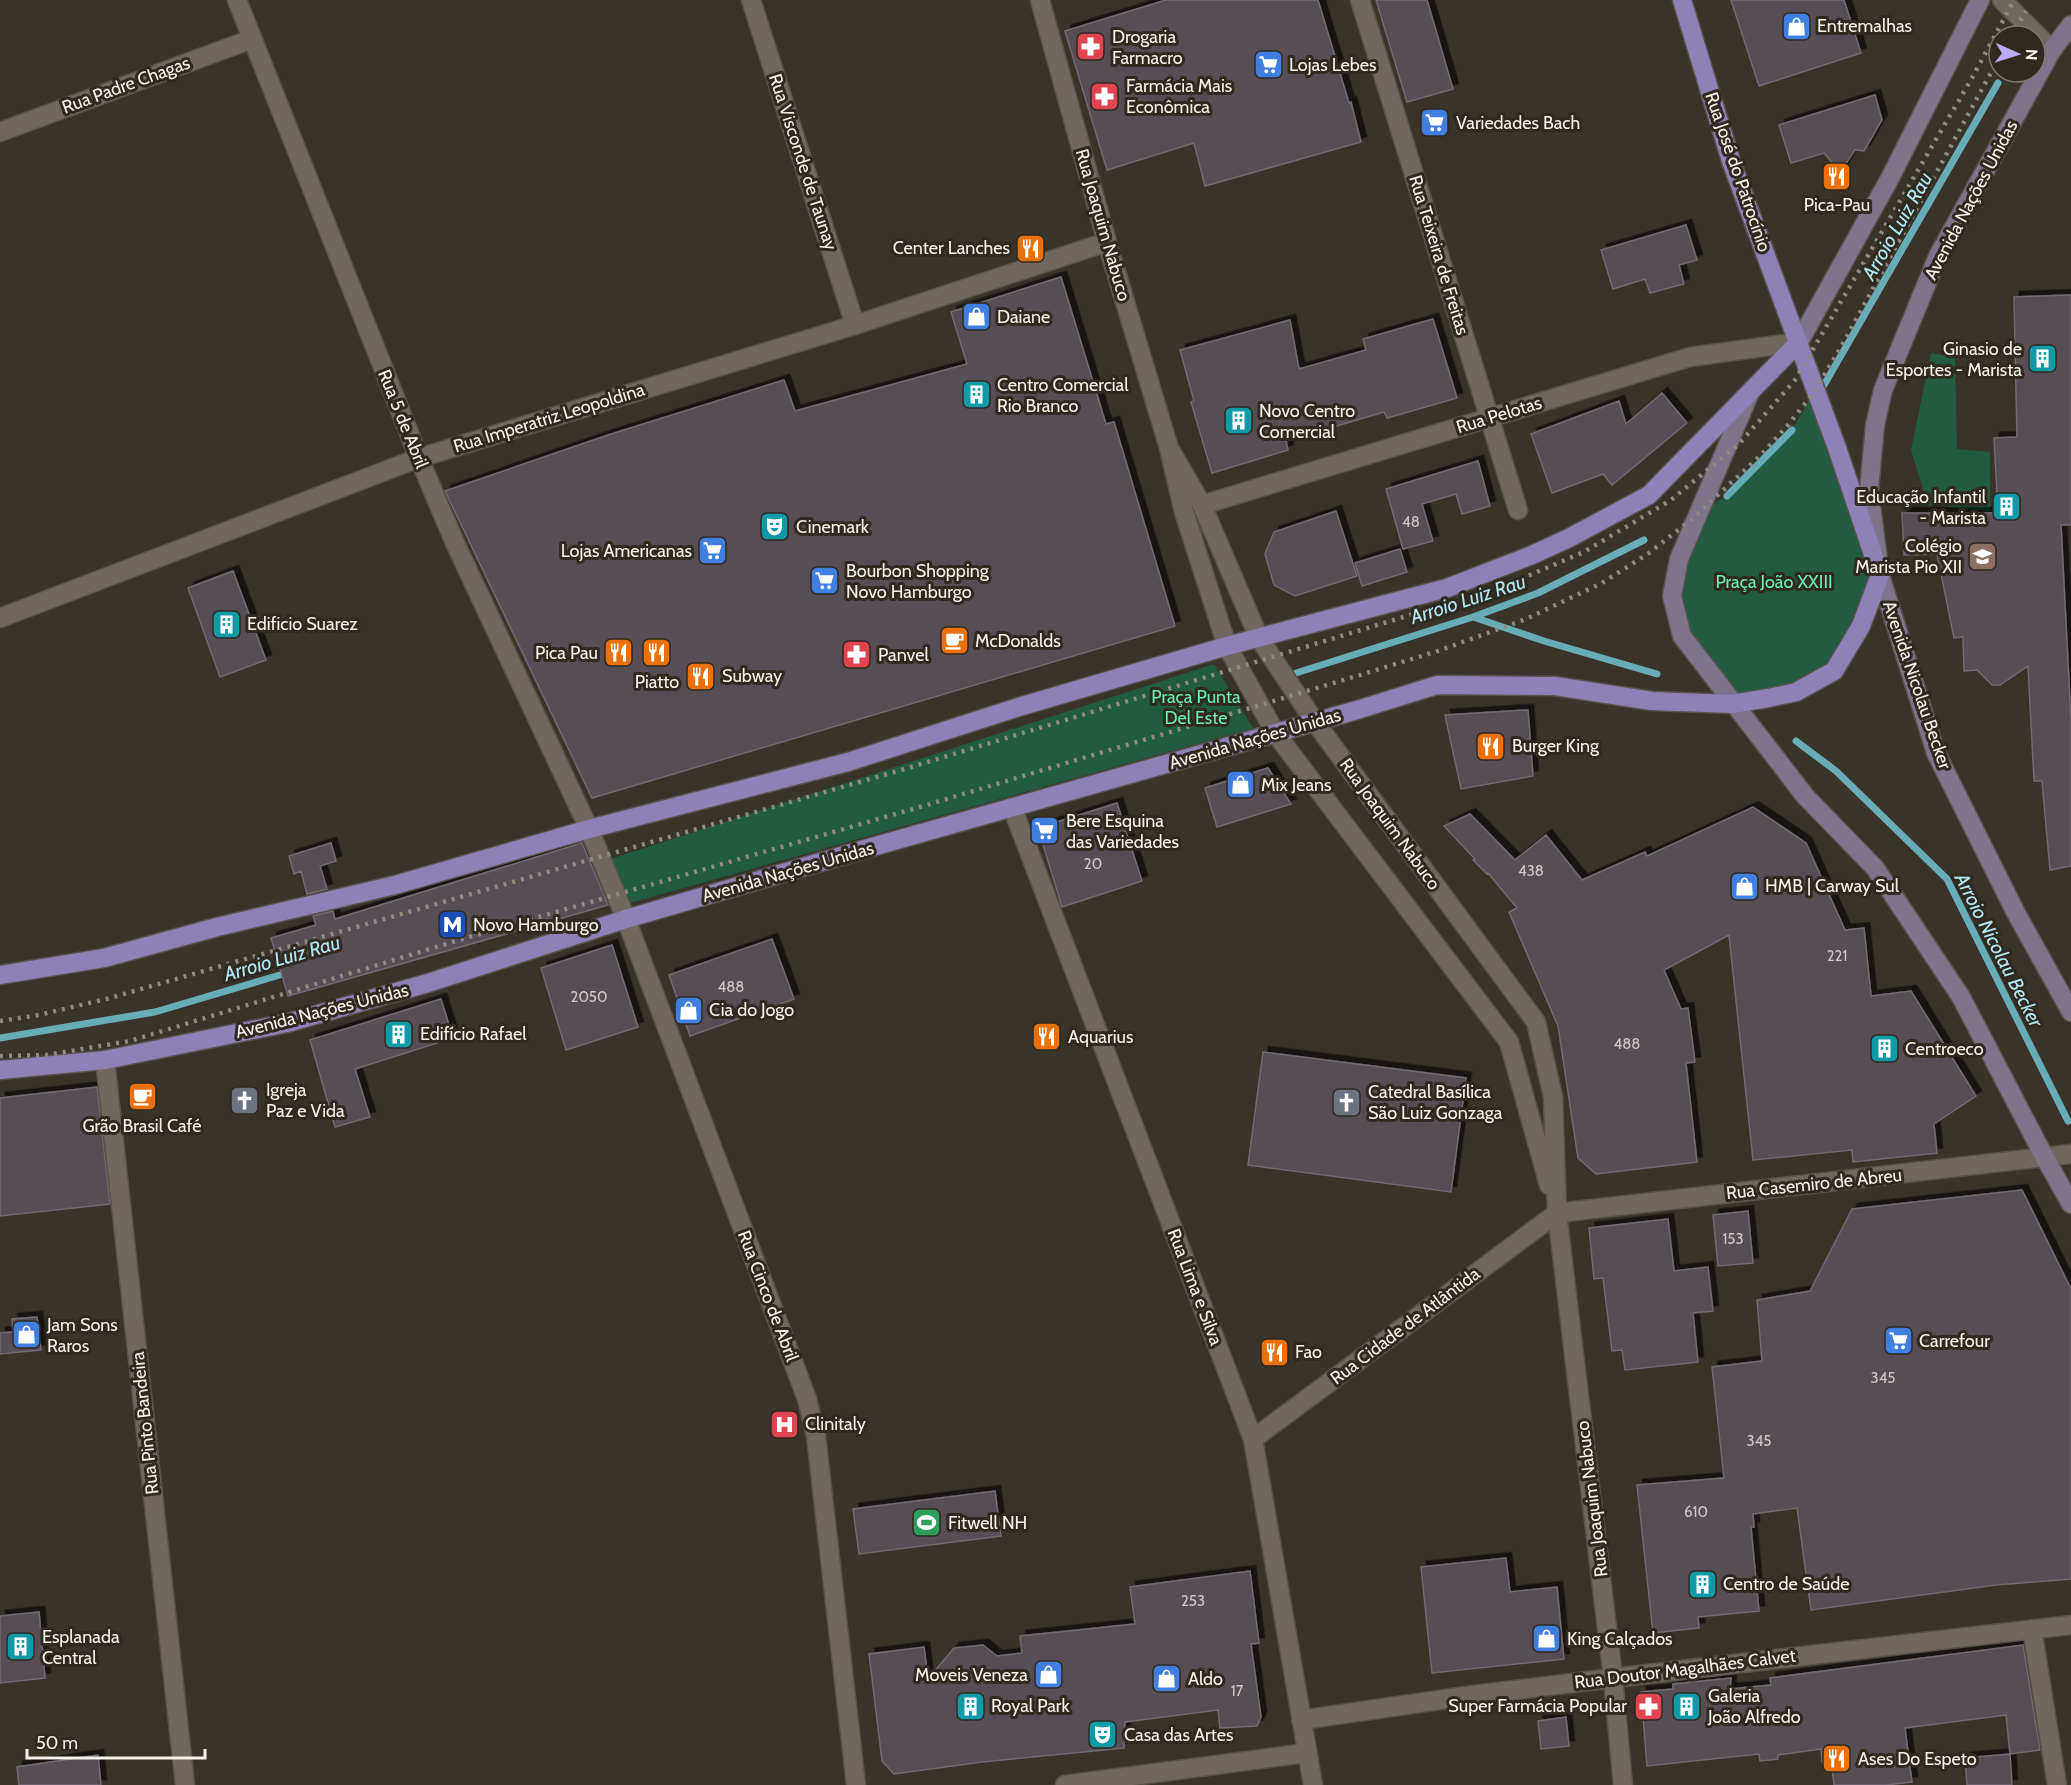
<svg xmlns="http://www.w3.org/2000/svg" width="2071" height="1785" font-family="Cabin,sans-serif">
  <defs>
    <filter id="shadow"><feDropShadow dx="5.5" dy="-5.5" stdDeviation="0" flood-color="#0009"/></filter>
  </defs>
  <rect width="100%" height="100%" fill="#39332a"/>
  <path fill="#215c42" d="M1931,353l24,4 2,92 33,3v59l-62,-6 -17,-55z
    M1817,387l63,188 -46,96 -102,33 -50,-68 -3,-77 20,-47 28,-16 65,-66z
    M1214,664l39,64 -630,177 -19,-44z"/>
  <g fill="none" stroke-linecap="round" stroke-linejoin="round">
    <path stroke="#68acb8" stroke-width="7" d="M1824,385l174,-302
      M1727,496l65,-66
      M1473,617l71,24 113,33
      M1296,673l177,-56 65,-24 106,-53
      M1796,741l40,30 111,108 121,242
      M0,1038l155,-26 135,-40"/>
  </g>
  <path fill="#564d55" stroke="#736a73" stroke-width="1.5" filter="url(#shadow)" d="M1166,0h152l31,103 2,-1 10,40 -156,44 -11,-43 -87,27 -42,-139z
    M1376,0h51l26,89 -46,13z
    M1731,0h113l17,53 -102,33z
    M1875,95l7,25 -18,31 -9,-1 -15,22 -16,-19 -33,10 -12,-38z
    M1686,225l11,35 -18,5 5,19 -34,9 -5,-14 -32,10 -12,-39z
    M1061,277l45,147 8,-2 61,204 -583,172 -147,-307 163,-56 176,-55 11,31 172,-47 -16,-52z
    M2071,295v230h-10l10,196v145l-21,4 -8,-89h-8l-6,-115 -28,19h-8l-15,-15 -13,1 -1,-34 -9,1 -17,-84 -33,1 -2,-42h96l-4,-75 23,-1 -3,-140z
    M1433,319l24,79 -70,20 -3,-6 -98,29 2,9 -76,23 -21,-71 3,-1 -14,-51 110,-30 9,49 67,-19 -3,-11z
    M1662,393l25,30 -75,62 -9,-11 -51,19 -21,-59 88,-33 7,23z
    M1478,461l12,45 -28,8 -6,-20 -34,10 11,37 -30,8 -17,-60z
    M1336,511l21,65 -62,20 -21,-11 -9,-31 9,-22z
    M1400,549l7,23 -45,14 -7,-23z
    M233,571l33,89 -46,17 -32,-89z
    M1528,710l5,66 -72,13 -16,-74z
    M1268,768l23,36 -74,23 -12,-39z
    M1117,803l25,78 -80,26 -24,-79z
    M1753,807l53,36 39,87 19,-2 7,68 40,-5 65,105 -42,28 3,29 -84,9 -1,-12 -99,10 -24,-225 -65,35 17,39 7,-1 7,54 -9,1 11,99 -101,12 -18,-16 -20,-132 -49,-114 8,-4 -29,-35 -1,1 -14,-14 2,-1 -31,-33 26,-12 45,46 31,-25 36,45 63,-28 2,4z
    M331,843l5,18 -16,5 7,23 -20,5 -6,-23 -7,3 -5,-18z
    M582,843l26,62 -320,91 -17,-58 45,-13 -3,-9 20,-5 2,8z
    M772,939l22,60 -104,37 -21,-61z
    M612,945l26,82 -72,23 -25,-82z
    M441,999l12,39 -98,31 15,48 -35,10 -25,-87z
    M1263,1052l203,26 -15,114 -203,-27z
    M97,1087l13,117 -110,12v-118z
    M2022,1190l49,99v290l-75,6 -185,25 -14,-102 -44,6 1,13h-3l8,84 -61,6 1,11 -46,5 -16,-148 87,-7 -12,-111 50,-6 -5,-61 53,-9 42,-82z
    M1748,1211l5,52 -35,3 -5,-51z
    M1668,1219l6,52 34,-4 5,44 -20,2 5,49 -73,8 -3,-20 -10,1 -9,-73 -9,1 -5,-51z
    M37,1317l4,33 -41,4v-21l13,-1 -1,-13z
    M995,1491l6,45 -142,18 -6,-45z
    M1506,1558l4,34 47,-5 7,72 -132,14 -11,-106z
    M1250,1571l9,72 -8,1 10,73 -4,9 -37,2 -2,-18 -93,12 -1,26 -142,14 -88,12 -12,-13 -13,-107 55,-7 4,32 26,-31 29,-3 14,11 25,-3 -2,-17 115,-12 -5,-37z
    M39,1612l6,66 -45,5v-67z
    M2023,1645l17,105 -30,4 -4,-39 -101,13 7,54 -26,3h-52l-3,-24 -9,1 -1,-13 -43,6v4l-18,2 -1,-7 -112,12 -6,-74 32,-3v-5l58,-6 -1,11 41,-4 -1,-7z
    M1566,1717l3,29 -28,3 -3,-28z
    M2010,1754l2,31h-45l-2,-27z
    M98,1755l3,30h-82l-2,-18z"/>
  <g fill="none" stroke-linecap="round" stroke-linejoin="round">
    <defs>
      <path id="minor" d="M751,0l104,325
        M1360,0l158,510
        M0,132l252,-93
        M1202,505l488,-148 109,-15
        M1012,807l241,632
        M105,1060l80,725"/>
      <path id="tertiary" d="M237,0l182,458 36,85 134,286 37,90 181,480 9,37 40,349
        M1040,0l67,242 62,206 15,64 43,134 49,88 233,308 40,143
        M2002,0l50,50
        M1169,448l33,57 57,133 56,84 221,300 17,75 4,116 56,465 10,107
        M0,618l419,-160 436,-133 252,-83
        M1557,1213l514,-59
        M2032,1629l25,156
        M1301,1720l173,-25 139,-17 458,-53
        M1065,1785l241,-32
        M1313,1785l-60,-346 304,-226"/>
      <path id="secondary" d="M2071,25l-19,25 -114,206 -55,134 -8,35 -6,65 11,85 56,178 80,160 55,99
        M1799,342l91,-164 90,-178
        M1749,395l-70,164 -7,37 10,40 123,160 70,72 86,129 84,161 26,46"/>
      <path id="primary" d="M0,975l104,-17 113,-31 178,-42 194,-56 259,-67 174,-56 205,-60 220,-58 85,-33 37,-17 80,-43 150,-153
        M0,1070l105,-10 182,-37 141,-40 198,-64 246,-72 485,-137 80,-25 118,1 97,15 80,3 36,-6 28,-6 38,-21 27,-45 19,-51 -43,-127 -106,-287 -49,-161"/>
    </defs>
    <use href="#minor" stroke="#57524a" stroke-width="21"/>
    <use href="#tertiary" stroke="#57524a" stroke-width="21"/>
    <use href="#secondary" stroke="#57524a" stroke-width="21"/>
    <use href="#primary" stroke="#57524a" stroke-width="21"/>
    <use href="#minor" stroke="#70685f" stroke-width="18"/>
    <use href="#tertiary" stroke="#70685f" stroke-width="18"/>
    <use href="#secondary" stroke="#7e748c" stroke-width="18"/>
    <use href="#primary" stroke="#8d81b8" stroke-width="18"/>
    <path stroke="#8f8a82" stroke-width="4.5" stroke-dasharray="3 6" stroke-linecap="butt" d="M2011,36l15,-25
      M0,1021l39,-6 71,-17 788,-227 522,-159 91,-29 73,-31 87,-52 68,-56 56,-64 177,-302 40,-74
      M0,1056l46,-1 84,-14 329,-101 454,-131 434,-130 91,-28 88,-32 76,-36 47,-30 42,-33 70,-65 27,-30 27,-34 26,-44 158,-289"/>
  </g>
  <defs>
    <symbol id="shop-square" viewBox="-11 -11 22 22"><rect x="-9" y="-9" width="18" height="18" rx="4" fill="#3f7fe0" stroke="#2f2920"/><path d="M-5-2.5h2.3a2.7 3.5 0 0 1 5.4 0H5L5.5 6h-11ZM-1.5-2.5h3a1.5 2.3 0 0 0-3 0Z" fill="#fff"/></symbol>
    <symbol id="pharmacy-square" viewBox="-11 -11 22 22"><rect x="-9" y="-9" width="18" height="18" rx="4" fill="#e0444e" stroke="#2f2920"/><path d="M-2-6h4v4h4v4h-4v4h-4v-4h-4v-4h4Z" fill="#fff"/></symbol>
    <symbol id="supermarket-square" viewBox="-11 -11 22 22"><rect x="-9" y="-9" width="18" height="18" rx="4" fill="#3f7fe0" stroke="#2f2920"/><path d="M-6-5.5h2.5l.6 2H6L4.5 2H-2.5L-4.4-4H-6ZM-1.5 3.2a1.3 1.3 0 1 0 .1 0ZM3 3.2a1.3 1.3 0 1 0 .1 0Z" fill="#fff"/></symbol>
    <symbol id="restaurant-square" viewBox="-11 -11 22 22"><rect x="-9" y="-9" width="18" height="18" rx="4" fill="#e8710a" stroke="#2f2920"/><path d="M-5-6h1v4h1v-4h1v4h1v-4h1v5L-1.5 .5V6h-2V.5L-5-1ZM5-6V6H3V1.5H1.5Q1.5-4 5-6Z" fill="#fff"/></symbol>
    <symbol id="building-square" viewBox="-11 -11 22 22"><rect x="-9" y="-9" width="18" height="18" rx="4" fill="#0f9aa8" stroke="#2f2920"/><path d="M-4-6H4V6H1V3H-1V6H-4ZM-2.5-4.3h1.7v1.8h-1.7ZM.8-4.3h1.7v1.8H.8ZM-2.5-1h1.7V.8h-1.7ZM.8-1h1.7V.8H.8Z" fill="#fff"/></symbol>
    <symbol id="theatre-square" viewBox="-11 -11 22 22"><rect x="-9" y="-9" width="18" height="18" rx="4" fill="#0f9aa8" stroke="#2f2920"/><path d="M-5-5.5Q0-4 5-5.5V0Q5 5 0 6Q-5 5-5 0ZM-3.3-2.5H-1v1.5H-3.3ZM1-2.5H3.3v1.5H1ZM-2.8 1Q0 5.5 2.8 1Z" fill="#fff"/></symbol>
    <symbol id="school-square" viewBox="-11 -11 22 22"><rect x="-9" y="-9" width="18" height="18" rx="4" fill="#8d6e63" stroke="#2f2920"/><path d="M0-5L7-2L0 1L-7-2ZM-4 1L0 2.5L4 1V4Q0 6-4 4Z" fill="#fff"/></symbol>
    <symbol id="cafe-square" viewBox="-11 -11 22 22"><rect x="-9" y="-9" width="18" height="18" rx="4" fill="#e8710a" stroke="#2f2920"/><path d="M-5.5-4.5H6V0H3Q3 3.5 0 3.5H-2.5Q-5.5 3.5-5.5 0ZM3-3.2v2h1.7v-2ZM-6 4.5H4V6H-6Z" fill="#fff"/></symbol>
    <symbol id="metro-square" viewBox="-11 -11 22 22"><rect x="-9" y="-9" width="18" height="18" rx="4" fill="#1a4fb4" stroke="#2f2920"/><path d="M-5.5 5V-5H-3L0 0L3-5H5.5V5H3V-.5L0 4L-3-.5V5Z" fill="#fff"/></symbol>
    <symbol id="church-square" viewBox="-11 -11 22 22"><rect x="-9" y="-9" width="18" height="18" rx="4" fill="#6b7280" stroke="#2f2920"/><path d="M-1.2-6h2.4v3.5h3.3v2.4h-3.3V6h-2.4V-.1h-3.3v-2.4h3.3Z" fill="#fff"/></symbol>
    <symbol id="hospital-square" viewBox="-11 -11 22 22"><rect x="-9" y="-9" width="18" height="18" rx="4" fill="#e0444e" stroke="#2f2920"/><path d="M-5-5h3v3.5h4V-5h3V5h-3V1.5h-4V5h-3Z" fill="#fff"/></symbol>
    <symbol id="stadium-square" viewBox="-11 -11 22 22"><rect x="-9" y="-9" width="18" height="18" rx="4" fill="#2e9e5b" stroke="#2f2920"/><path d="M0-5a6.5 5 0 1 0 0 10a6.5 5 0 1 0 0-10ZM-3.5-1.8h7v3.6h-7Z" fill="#fff"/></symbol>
  </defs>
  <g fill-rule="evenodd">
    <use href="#shop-square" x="1780" y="10" width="33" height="33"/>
    <use href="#pharmacy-square" x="1074" y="30" width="33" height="33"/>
    <use href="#supermarket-square" x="1252" y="48" width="33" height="33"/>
    <use href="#pharmacy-square" x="1088" y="80" width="33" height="33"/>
    <use href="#supermarket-square" x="1418" y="106" width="33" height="33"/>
    <use href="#restaurant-square" x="1820" y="160" width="33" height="33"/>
    <use href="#restaurant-square" x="1014" y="232" width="33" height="33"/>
    <use href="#shop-square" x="960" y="300" width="33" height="33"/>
    <use href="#building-square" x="2026" y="342" width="33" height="33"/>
    <use href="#building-square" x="960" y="378" width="33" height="33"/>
    <use href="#building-square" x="1222" y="404" width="33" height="33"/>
    <use href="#building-square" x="1990" y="490" width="33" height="33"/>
    <use href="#theatre-square" x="758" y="510" width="33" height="33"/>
    <use href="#supermarket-square" x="696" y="534" width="33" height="33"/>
    <use href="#school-square" x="1966" y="540" width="33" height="33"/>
    <use href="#supermarket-square" x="808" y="564" width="33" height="33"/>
    <use href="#building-square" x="210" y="608" width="33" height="33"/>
    <use href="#cafe-square" x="938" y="624" width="33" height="33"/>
    <use href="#restaurant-square" x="602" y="636" width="33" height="33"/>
    <use href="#restaurant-square" x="640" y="636" width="33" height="33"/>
    <use href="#pharmacy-square" x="840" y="638" width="33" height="33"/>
    <use href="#restaurant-square" x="684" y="660" width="33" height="33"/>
    <use href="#restaurant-square" x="1474" y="730" width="33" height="33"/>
    <use href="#shop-square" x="1224" y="768" width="33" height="33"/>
    <use href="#supermarket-square" x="1028" y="814" width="33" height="33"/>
    <use href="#shop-square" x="1728" y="870" width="33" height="33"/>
    <use href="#metro-square" x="436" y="908" width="33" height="33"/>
    <use href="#shop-square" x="672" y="994" width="33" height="33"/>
    <use href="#building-square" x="382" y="1018" width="33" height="33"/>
    <use href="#restaurant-square" x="1030" y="1020" width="33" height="33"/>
    <use href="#building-square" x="1868" y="1032" width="33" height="33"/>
    <use href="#cafe-square" x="126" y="1080" width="33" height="33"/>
    <use href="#church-square" x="228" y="1084" width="33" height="33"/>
    <use href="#church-square" x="1330" y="1086" width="33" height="33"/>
    <use href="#shop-square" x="10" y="1318" width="33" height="33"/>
    <use href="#supermarket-square" x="1882" y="1324" width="33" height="33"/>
    <use href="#restaurant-square" x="1258" y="1336" width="33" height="33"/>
    <use href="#hospital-square" x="768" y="1408" width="33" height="33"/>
    <use href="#stadium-square" x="910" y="1506" width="33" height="33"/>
    <use href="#building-square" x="1686" y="1568" width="33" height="33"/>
    <use href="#shop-square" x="1530" y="1622" width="33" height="33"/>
    <use href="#building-square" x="4" y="1630" width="33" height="33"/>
    <use href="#shop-square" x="1032" y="1658" width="33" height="33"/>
    <use href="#shop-square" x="1150" y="1662" width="33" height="33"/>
    <use href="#building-square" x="954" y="1690" width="33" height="33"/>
    <use href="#pharmacy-square" x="1632" y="1690" width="33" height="33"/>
    <use href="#building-square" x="1670" y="1690" width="33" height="33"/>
    <use href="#theatre-square" x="1086" y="1718" width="33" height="33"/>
    <use href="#restaurant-square" x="1820" y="1742" width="33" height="33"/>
  </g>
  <g text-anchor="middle" stroke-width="6" stroke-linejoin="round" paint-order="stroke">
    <g font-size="15" fill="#cdc8c6">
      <text x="1411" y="527">48</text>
      <text x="1093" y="869">20</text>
      <text x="1531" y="876">438</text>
      <text x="1837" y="961">221</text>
      <text x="731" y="992">488</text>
      <text x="589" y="1002">2050</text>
      <text x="1627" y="1049">488</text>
      <text x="1733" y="1244">153</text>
      <text x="1883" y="1383">345</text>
      <text x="1759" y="1446">345</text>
      <text x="1696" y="1517">610</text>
      <text x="1193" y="1606">253</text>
      <text x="1237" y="1696">17</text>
    </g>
    <g font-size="18" fill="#f5f1eb" stroke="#2f2920" text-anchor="start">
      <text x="1817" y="32">Entremalhas</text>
      <text x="1112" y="43">Drogaria<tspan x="1112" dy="21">Farmacro</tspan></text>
      <text x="1289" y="71">Lojas Lebes</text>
      <text x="1126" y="92">Farmácia Mais<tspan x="1126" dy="21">Econômica</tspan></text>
      <text x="1456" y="129">Variedades Bach</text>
      <text x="1837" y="211" text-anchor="middle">Pica-Pau</text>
      <text x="1010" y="254" text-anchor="end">Center Lanches</text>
      <text x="997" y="323">Daiane</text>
      <text x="2022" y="355" text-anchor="end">Ginasio de<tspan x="2022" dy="21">Esportes - Marista</tspan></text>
      <text x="997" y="391">Centro Comercial<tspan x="997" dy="21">Rio Branco</tspan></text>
      <text x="1259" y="417">Novo Centro<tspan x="1259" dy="21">Comercial</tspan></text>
      <text x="1986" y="503" text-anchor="end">Educação Infantil<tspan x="1986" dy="21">- Marista</tspan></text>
      <text x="796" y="533">Cinemark</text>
      <text x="1962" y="552" text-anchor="end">Colégio<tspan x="1962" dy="21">Marista Pio XII</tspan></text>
      <text x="692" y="557" text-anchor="end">Lojas Americanas</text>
      <text x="846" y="577">Bourbon Shopping<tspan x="846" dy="21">Novo Hamburgo</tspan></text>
      <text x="247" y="630">Edificio Suarez</text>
      <text x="975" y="647">McDonalds</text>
      <text x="598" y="659" text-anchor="end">Pica Pau</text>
      <text x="878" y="661">Panvel</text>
      <text x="722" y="682">Subway</text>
      <text x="657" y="688" text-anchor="middle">Piatto</text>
      <text x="1512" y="752">Burger King</text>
      <text x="1261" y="791">Mix Jeans</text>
      <text x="1066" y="827">Bere Esquina<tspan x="1066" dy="21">das Variedades</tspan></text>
      <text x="1765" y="892">HMB | Carway Sul</text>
      <text x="473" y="931">Novo Hamburgo</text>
      <text x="709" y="1016">Cia do Jogo</text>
      <text x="420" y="1040">Edifício Rafael</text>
      <text x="1068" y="1043">Aquarius</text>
      <text x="1905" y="1055">Centroeco</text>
      <text x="266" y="1096">Igreja<tspan x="266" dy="21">Paz e Vida</tspan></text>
      <text x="1368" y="1098">Catedral Basílica<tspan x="1368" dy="21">São Luiz Gonzaga</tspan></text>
      <text x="142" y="1132" text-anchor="middle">Grão Brasil Café</text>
      <text x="47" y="1331">Jam Sons<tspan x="47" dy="21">Raros</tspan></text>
      <text x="1919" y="1347">Carrefour</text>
      <text x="1295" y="1358">Fao</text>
      <text x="805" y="1430">Clinitaly</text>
      <text x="948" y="1529">Fitwell NH</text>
      <text x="1723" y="1590">Centro de Saúde</text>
      <text x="42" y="1643">Esplanada<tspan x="42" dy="21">Central</tspan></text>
      <text x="1567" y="1645">King Calçados</text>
      <text x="1028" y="1681" text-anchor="end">Moveis Veneza</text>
      <text x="1188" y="1685">Aldo</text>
      <text x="1708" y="1702">Galeria<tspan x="1708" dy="21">João Alfredo</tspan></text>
      <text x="991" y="1712">Royal Park</text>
      <text x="1627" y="1712" text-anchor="end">Super Farmácia Popular</text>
      <text x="1124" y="1741">Casa das Artes</text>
      <text x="1858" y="1765">Ases Do Espeto</text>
    </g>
    <g font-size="18" fill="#f5f1eb" stroke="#2f2920">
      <text transform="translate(126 85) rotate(-20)" y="6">Rua Padre Chagas</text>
      <text transform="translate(803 162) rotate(72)" y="6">Rua Visconde de Taunay</text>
      <text transform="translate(1738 172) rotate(71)" y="6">Rua José do Patrocínio</text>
      <text transform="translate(1971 200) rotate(-62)" y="6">Avenida Nações Unidas</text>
      <text transform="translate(1103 225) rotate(74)" y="6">Rua Joaquim Nabuco</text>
      <text transform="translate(1439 255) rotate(73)" y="6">Rua Teixeira de Freitas</text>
      <text transform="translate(1499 415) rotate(-17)" y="6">Rua Pelotas</text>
      <text transform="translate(549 418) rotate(-17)" y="6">Rua Imperatriz Leopoldina</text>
      <text transform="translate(403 419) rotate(68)" y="6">Rua 5 de Abril</text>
      <text transform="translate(1917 685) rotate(71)" y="6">Avenida Nicolau Becker</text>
      <text transform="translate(1255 739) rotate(-16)" y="6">Avenida Nações Unidas</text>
      <text transform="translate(1390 824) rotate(54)" y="6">Rua Joaquim Nabuco</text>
      <text transform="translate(788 872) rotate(-16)" y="6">Avenida Nações Unidas</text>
      <text transform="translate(322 1011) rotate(-14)" y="6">Avenida Nações Unidas</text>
      <text transform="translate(1814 1184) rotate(-6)" y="6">Rua Casemiro de Abreu</text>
      <text transform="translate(1195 1287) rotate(69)" y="6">Rua Lima e Silva</text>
      <text transform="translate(768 1296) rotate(69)" y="6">Rua Cinco de Abril</text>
      <text transform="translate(1405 1326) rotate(-37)" y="6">Rua Cidade de Atlântida</text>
      <text transform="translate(145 1423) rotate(-96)" y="6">Rua Pinto Bandeira</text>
      <text transform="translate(1592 1499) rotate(-97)" y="6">Rua Joaquim Nabuco</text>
      <text transform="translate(1685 1669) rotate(-7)" y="6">Rua Doutor Magalhães Calvet</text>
    </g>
    <g font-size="18" fill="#69efb4" stroke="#2f2920">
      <text x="1774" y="588">Praça João XXIII</text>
      <text x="1196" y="703">Praça Punta<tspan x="1196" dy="21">Del Este</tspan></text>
    </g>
    <g font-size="20" font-style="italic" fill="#b1e8f4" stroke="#2f2920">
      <text transform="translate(1897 226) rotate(-60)" y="7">Arroio Luiz Rau</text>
      <text transform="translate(1468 599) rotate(-18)" y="7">Arroio Luiz Rau</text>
      <text transform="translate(1999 950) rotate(63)" y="7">Arroio Nicolau Becker</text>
      <text transform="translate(282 958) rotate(-16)" y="7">Arroio Luiz Rau</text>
    </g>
  </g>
  <g transform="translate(2017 54) rotate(93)"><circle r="28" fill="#2f2920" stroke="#7e7971" stroke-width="1.5"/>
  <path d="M0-4.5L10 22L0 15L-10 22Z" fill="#bbaaf6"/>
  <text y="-9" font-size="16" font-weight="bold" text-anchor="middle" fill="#f5f1eb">N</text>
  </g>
  <path d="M27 1749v9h178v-9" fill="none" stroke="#f5f1eb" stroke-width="3"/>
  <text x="36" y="1749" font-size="18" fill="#f5f1eb" stroke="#2f2920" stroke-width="4.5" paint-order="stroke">50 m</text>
</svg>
